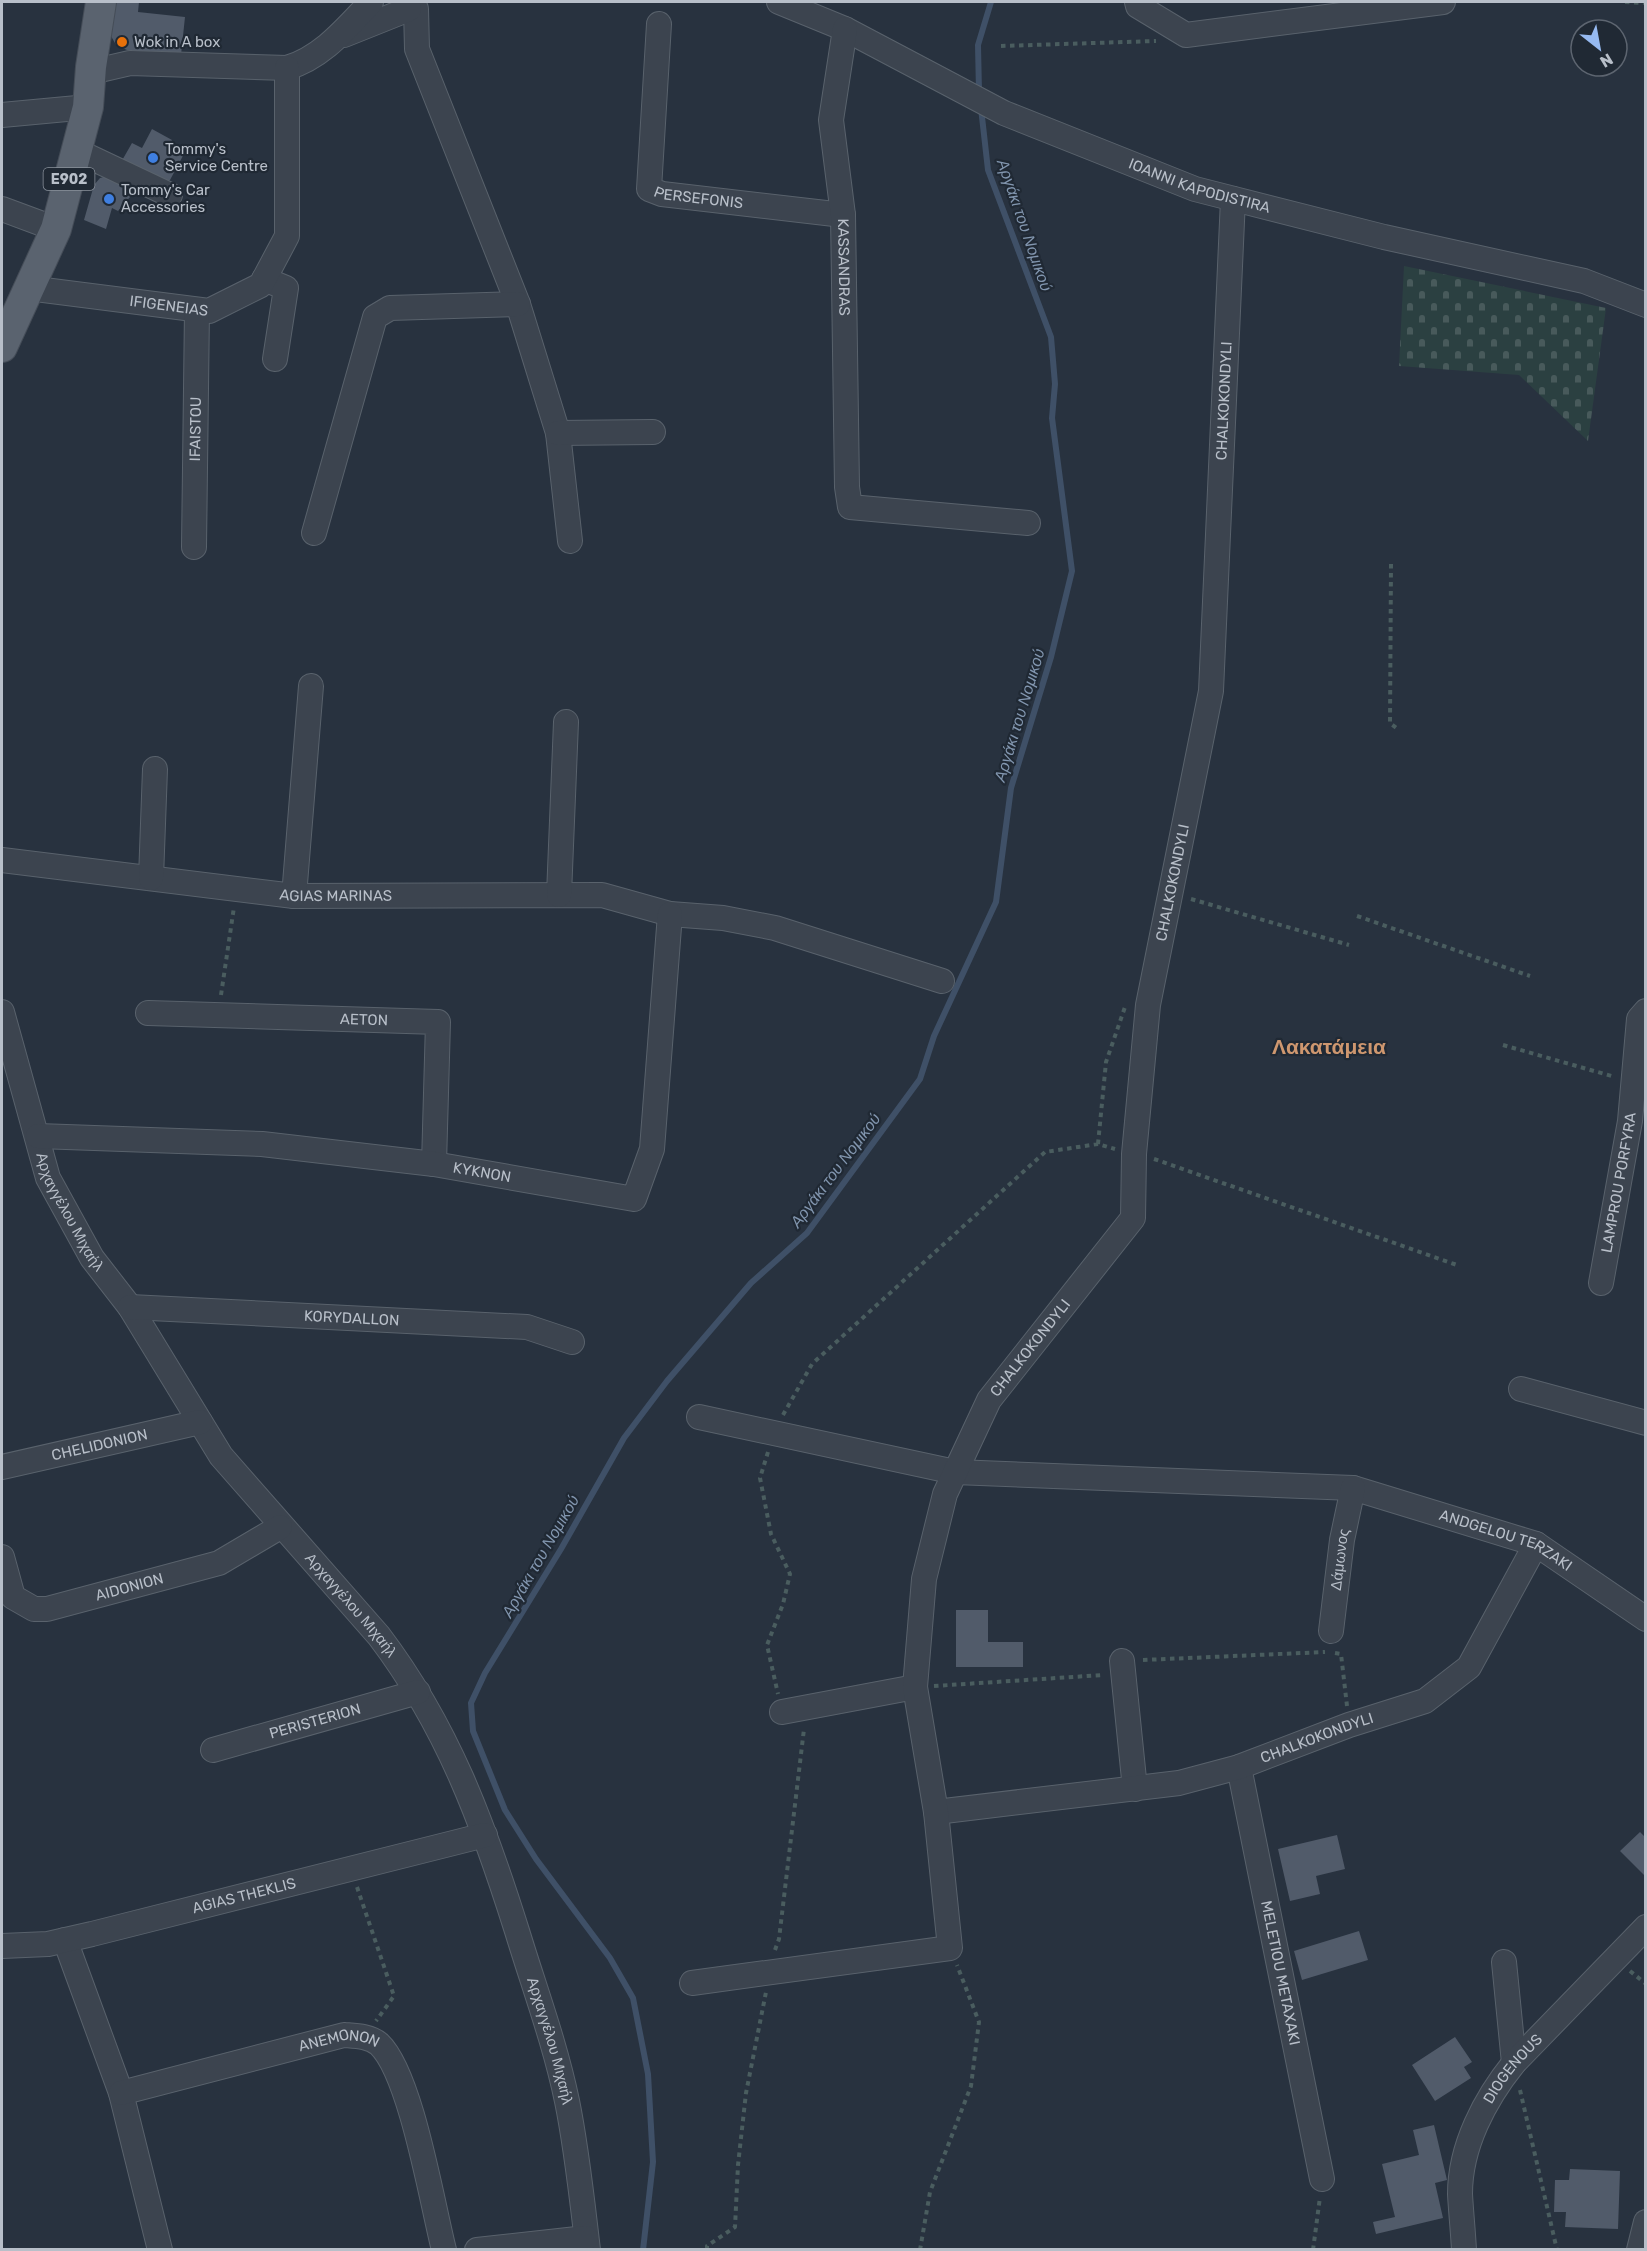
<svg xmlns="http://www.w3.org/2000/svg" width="1647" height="2251" font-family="Rubik,sans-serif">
  <defs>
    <pattern id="cemetery-stones" width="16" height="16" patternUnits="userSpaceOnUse" patternTransform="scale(1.5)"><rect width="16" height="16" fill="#2b4041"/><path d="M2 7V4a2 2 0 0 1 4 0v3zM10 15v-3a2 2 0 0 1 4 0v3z" fill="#485a5b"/></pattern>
  </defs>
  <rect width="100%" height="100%" fill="#28323f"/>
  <path fill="url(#cemetery-stones)" d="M1404,266l202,42 -18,133 -69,-66 -120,-9z"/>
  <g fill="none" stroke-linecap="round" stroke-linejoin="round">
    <path stroke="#3f5067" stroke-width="6" d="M979,92l-1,-47 13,-43
      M643,2250l10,-88 -5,-88 -15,-76 -23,-40 -74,-99 -31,-49 -32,-79 -2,-28 14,-30 76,-124 63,-111 43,-57 84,-98 56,-50 113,-154 14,-43 62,-134 15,-114 40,-131 21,-86 -20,-153 3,-34 -4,-47 -63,-167 -7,-62"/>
  </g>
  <path fill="#515b6a" d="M114,2h25l-1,10 47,5 -4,38 -54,-5 -11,-5 -5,-9z
    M152,129l20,11 -2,4 15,8 -15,28 -7,4 -43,-20 12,-21 10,5z
    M111,175l25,15 -18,21 -6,-3 -6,21 -22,-9 10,-35 6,-7z
    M956,1610h32v32h35v25h-67z
    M1640,1832l6,6v39l-26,-26z
    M1337,1835l8,34 -29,7 4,18 -30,7 -12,-52z
    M1359,1931l9,29 -66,20 -8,-29z
    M1455,2037l17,25 -8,5 7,11 -36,23 -23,-36z
    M1434,2125l13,55 -12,3 8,35 -67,16 -3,-12 22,-5 -13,-53 37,-9 -6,-25z
    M1570,2169l50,2 -2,58 -53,-2 1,-15h-12l1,-32h14z"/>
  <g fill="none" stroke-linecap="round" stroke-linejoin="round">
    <defs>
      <g id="minor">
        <path id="s1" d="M779,2l66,27 159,84 191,76 189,48 200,44 62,24"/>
        <path d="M1137,2l1,4 48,29 257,-33"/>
        <path d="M416,9l1,40 101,255 40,129 12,108"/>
        <path id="s2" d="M659,24l-10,165 13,5 181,21"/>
        <path id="s3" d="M845,29l-14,91 12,95 4,272 3,20 178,16"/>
        <path d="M344,35l65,-26"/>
        <path d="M91,72l39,-9 157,5c36,-11 59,-40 84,-66"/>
        <path d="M2,115l86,-8"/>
        <path d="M77,151l93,44"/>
        <path d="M2,209l54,20"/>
        <path d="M264,279l22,9 -11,71"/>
        <path id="s4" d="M28,288l181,23 52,-26 26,-49v-168"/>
        <path d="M558,433l95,-1"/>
        <path d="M314,533l61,-216 15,-9 128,-4"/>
        <path id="s5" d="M194,547l3,-237"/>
        <path id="s6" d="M2,860l292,36 308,-1 68,19 53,4 52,10 167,53"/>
        <path d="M151,878l4,-109"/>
        <path d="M559,895l7,-173"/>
        <path d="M294,896l17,-210"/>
        <path id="s7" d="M2,1012l46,166 44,80 38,49 91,149 158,180c69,91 104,187 138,295 17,56 38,112 50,170 10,49 15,99 21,149"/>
        <path id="s8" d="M148,1013l290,9 -4,142"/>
        <path id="s9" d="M38,1136l224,8 172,20 200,35 18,-50 18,-235"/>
        <path id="s10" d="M1601,1283l29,-162 9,-102 7,-8"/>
        <path id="s11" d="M130,1307l397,20 45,15"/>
        <path d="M1521,1389l125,34"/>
        <path id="s12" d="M699,1417l256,55 398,16 183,56 110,75"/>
        <path id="s13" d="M2,1467l198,-45"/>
        <path id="s14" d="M2,1557l11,40 21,12h13l172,-46 61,-36"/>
        <path id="s15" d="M1331,1631l11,-91 11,-52"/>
        <path d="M1122,1661l13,128"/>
        <path d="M782,1712l133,-25"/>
        <path id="s16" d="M213,1750l205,-58"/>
        <path id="s17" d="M1239,1767l83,412"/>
        <path id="s18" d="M936,1812l243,-29 60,-16 110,-42 76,-24 44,-34 67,-123"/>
        <path d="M65,1940l56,153 39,157"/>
        <path id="s19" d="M2,1946l46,-2 44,-10 393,-99"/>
        <path d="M1504,1962l10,101"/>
        <path id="s20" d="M692,1983l258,-35 -14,-136 -21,-125 9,-108 21,-85 44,-94 144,-182 1,-64 14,-149 63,-314 22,-492"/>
        <path id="s21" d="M121,2093l223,-58c12,1 25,1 35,9 32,30 53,159 65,206"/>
        <path d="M477,2250l109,-12"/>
        <path id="s22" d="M1464,2250c-1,-19 -3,-38 -4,-56 0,-48 25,-95 54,-131l132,-136"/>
        <path d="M1639,2250l7,-28"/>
      </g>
      <path id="major" d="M2,347l54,-118 32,-122 3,-40 10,-65"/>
    </defs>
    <use href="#minor" stroke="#59626c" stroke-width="26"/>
    <use href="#major" stroke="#454d58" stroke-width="32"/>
    <path stroke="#4a5d5f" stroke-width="4" stroke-dasharray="4.5 4.5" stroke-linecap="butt" d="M1625,2l21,1
      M1001,46l155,-5
      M1391,564l-1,159 9,7
      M1191,899l158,46
      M1357,916l173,60
      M221,995l13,-88
      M1503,1045l112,32
      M1098,1144l8,-82 19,-55
      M1154,1159l303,106
      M783,1415l29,-51 233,-212 53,-8 17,5
      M768,1452l-8,26 11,56 19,40 -7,30 -16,41 11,49
      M1335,1653l6,1 6,52
      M1143,1660l182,-8
      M934,1686l169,-11
      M357,1887l37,109 -18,25
      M775,1950l4,-11 25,-210
      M1630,1971l16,13
      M1520,2090l37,160
      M707,2250v-4l28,-19 3,-62 8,-72 20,-101
      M920,2250l10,-58 41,-106 8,-64 -22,-57
      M1313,2250l7,-53"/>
    <use href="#minor" stroke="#3c444f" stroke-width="24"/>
    <use href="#major" stroke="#5a636f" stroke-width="30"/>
  </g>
  <circle fill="#e8710a" stroke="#202934" stroke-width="2" cx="122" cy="42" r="6"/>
  <g fill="#3f7fe0" stroke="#202934" stroke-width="2">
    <circle cx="153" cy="158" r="6"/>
    <circle cx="109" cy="199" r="6"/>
  </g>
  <g text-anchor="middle" stroke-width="4.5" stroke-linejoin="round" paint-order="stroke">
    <rect fill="#202934" stroke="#8a929c" stroke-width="1.5" x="43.5" y="168" width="51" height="22" rx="4.5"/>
    <g font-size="14" font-weight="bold" fill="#b8bfc9">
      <text x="69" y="184">E902</text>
    </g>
    <g font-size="15" fill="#b8bfc9" stroke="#202934" text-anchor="start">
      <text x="134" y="47">Wok in A box</text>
      <text x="165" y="154">Tommy's<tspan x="165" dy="17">Service Centre</tspan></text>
      <text x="121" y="195">Tommy's Car<tspan x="121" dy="17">Accessories</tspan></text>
    </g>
    <g font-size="15" fill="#b8bfc9" stroke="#202934">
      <text dy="5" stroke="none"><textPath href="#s1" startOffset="460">IOANNI KAPODISTIRA</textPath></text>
      <text dy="5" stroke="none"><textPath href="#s2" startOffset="216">PERSEFONIS</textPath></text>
      <text dy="5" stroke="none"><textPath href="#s3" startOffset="240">KASSANDRAS</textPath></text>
      <text dy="5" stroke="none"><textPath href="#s4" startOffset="142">IFIGENEIAS</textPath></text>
      <text dy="5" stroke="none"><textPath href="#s20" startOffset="1880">CHALKOKONDYLI</textPath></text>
      <text dy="5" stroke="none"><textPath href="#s5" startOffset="118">IFAISTOU</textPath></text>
      <text dy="5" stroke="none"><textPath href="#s20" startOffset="1394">CHALKOKONDYLI</textPath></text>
      <text dy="5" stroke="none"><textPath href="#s6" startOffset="336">AGIAS MARINAS</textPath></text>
      <text dy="5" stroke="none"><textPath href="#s8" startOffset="216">AETON</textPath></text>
      <text dy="5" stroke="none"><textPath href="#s9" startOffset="446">KYKNON</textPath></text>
      <text dy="5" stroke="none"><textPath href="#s10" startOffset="102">LAMPROU PORFYRA</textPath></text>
      <text dy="5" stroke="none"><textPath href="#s7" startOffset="212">Αρχαγγέλου Μιχαήλ</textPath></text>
      <text dy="5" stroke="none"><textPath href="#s11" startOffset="222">KORYDALLON</textPath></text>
      <text dy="5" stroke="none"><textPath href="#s20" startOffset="890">CHALKOKONDYLI</textPath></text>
      <text dy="5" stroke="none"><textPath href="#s13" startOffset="100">CHELIDONION</textPath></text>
      <text dy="5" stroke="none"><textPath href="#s12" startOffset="822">ANDGELOU TERZAKI</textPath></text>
      <text dy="5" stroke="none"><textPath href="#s15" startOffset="72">Δάμωνος</textPath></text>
      <text dy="5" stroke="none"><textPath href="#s14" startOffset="164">AIDONION</textPath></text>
      <text dy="5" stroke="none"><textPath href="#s7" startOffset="698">Αρχαγγέλου Μιχαήλ</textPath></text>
      <text dy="5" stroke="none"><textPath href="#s16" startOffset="106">PERISTERION</textPath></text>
      <text dy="5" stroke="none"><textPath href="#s18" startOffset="390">CHALKOKONDYLI</textPath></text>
      <text dy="5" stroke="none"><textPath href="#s19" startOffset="248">AGIAS THEKLIS</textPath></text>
      <text dy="5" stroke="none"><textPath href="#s17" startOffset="210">MELETIOU METAXAKI</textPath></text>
      <text dy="5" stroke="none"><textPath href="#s7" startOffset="1182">Αρχαγγέλου Μιχαήλ</textPath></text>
      <text dy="5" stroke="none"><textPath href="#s21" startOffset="225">ANEMONON</textPath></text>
      <text dy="5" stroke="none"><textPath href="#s22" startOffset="195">DIOGENOUS</textPath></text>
    </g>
    <g font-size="16" font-style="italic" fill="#8296af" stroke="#202934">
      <text transform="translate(1025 225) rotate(71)" y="6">Αργάκι του Νομικού</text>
      <text transform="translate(1019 715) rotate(-73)" y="6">Αργάκι του Νομικού</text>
      <text transform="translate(835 1170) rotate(-53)" y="6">Αργάκι του Νομικού</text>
      <text transform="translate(540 1556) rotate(-60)" y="6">Αργάκι του Νομικού</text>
    </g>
    <g font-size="21" font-weight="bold" fill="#ce976f" stroke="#202934">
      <text x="1329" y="1054">Λακατάμεια</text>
    </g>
  </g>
  <rect width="1647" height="2251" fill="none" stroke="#b8bfc9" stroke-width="6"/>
  <g transform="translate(1599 48) rotate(149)"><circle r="28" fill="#202934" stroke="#5d6570" stroke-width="1.5"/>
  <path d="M0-4.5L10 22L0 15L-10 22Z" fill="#96baf1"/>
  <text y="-9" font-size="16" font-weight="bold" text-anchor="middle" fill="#b8bfc9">N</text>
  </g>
</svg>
